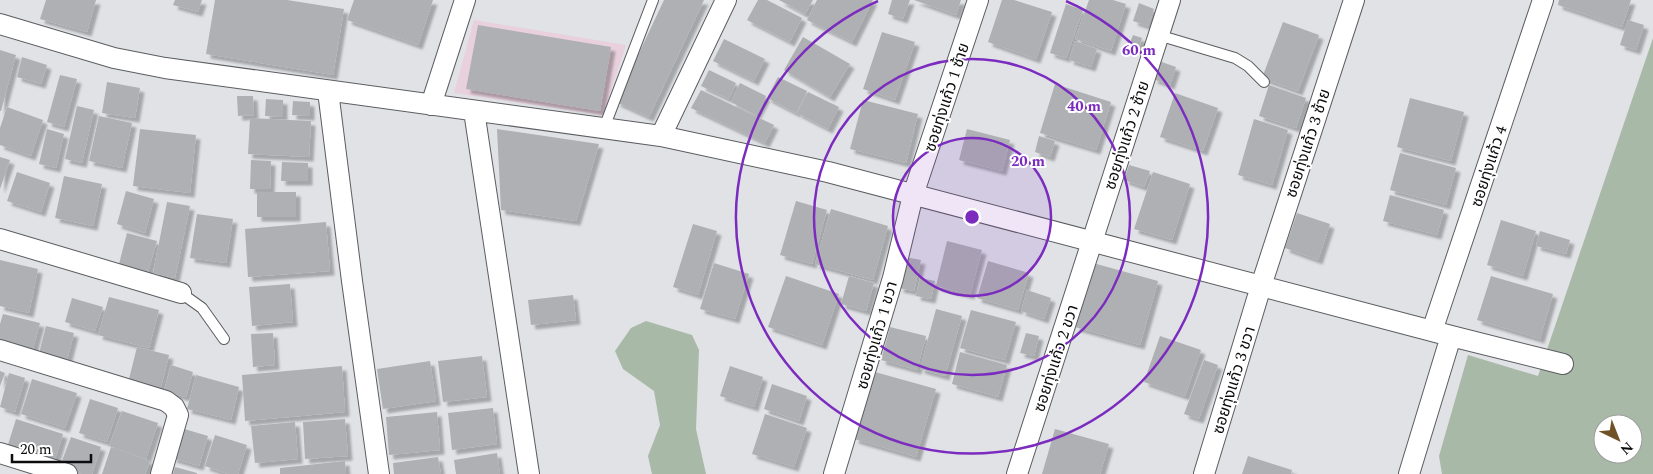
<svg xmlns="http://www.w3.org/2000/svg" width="1653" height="474" font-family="Spectral,'Noto Sans Thai',serif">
  <defs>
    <filter id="shadow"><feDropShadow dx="4.5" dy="4.5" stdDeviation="1" flood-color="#0004"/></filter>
  </defs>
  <rect width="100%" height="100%" fill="#e0e2e6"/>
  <path fill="#e8d0dc" d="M474,20l152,25 -23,70 -149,-22z"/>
  <path fill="#a9b9a7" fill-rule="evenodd" d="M1653,38v436h-211l-3,-18 29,-101 70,21zM1603,424h30v30h-30z
    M646,321l46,14 7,15 -3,79 10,45h-54l-4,-18 12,-31 -6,-34 -31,-22 -8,-18 16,-23z"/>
  <path fill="#afb0b4" filter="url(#shadow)" d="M46,0h50l-9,32 -47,-13z
    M175,0h27l-4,12 -25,-7z
    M215,0h72l57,9 -11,66 -127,-21z
    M354,0h79l-15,45 -71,-25z
    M664,0h40l-55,117 -33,-15z
    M758,0h9l35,18 -12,24 -43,-22z
    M779,0h34l-8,14z
    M817,0h56l-21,42 -45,-22z
    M892,0h18l-7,19 -15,-5z
    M914,0h47l-5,15z
    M1002,0h12l38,12 -16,47 -48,-17z
    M1089,0h24l13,4 -15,47 -36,-12z
    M1559,0h72l-9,27 -64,-22z
    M1139,3l15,6 -6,17 -15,-5z
    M1066,4l17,6 -17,48 -16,-5z
    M1628,20l16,5 -8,25 -16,-5z
    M1283,22l36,13 -21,56 -36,-13z
    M478,25l133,22 -11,64 -134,-22z
    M882,32l33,10 -20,58 -32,-11z
    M1133,35l9,3 -3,10 -10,-3z
    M803,37l47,27 -20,33 -46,-27z
    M724,39l41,20 -11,22 -41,-20z
    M1075,41l22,8 -6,18 -22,-7z
    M0,50l16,5 -15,56h-1z
    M22,57l25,8 -6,19 -24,-7z
    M1159,61l17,6 -6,18 -17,-6z
    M709,70l27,13 -7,16 -28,-13z
    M60,75l17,4 -13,48 -17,-5z
    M778,77l29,14 -11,22 -29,-15z
    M107,82l33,6 -5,30 -33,-5z
    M740,83l26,13 -10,19 -25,-13z
    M1055,84l56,18 -15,48 -56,-17z
    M1269,85l37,13 -10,30 -37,-12z
    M701,90l73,35 -9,18 -74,-35z
    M808,92l31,15 -11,22 -31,-16z
    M1175,93l43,15 -15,43 -43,-14z
    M237,96h16l1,19 -16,1z
    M1410,98l54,14 -13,49 -54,-14z
    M266,99l17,1v17l-18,-1z
    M863,100l55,14 -12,49 -56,-14z
    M293,101l17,1v14l-18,-1z
    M77,106l17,4 -12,53 -17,-4z
    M7,107l36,13 -12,36 -31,-11v-17z
    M99,116l33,7 -10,45 -33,-7z
    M250,118l61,3 -2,36 -61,-3z
    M1254,119l34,11 -16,55 -34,-10z
    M47,129l17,5 -8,34 -17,-4z
    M140,129l56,6 -6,58 -57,-7z
    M497,129l102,15 -23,77 -75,-11z
    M967,129l43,11 -8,31 -43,-11z
    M1039,136l16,5 -5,16 -15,-5z
    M1400,153l56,15 -10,37 -56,-15z
    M0,157l10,3 -10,29z
    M251,160l20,1 -1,28h-20z
    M282,162l26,1v18h-27z
    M1129,165l21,6 -6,16 -20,-7z
    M17,172l33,11 -9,29 -34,-11z
    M1153,172l37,12 -18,56 -38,-11z
    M64,176l38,8 -9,42 -38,-8z
    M126,191l28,8 -9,34 -28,-9z
    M257,192h39v25h-39z
    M1390,195l54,15 -7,25 -54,-14z
    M796,201l31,9 -15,54 -32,-9z
    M167,202l23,4 -15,72 -22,-5z
    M831,209l57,17 -15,54 -58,-16z
    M1297,213l33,11 -12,36 -33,-12z
    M197,214l36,5 -7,44 -36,-5z
    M1501,220l35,11 -13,45 -36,-11z
    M326,222l4,49 -82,6 -3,-48z
    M693,224l24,7 -19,64 -25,-8z
    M1540,231l30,9 -4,14 -30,-8z
    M127,233l30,8 -9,31 -29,-8z
    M947,241l35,9 -12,45 -34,-9z
    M905,257l16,3 -7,31 -15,-3z
    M0,260l38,9 -9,44 -29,-7z
    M988,261l41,12 -11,37 -41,-12z
    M714,263l35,11 -14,45 -35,-10z
    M1093,263l65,18 -18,64 -65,-18z
    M786,276l53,18 -17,51 -54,-18z
    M849,276l25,7 -8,28 -25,-7z
    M1491,276l62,18 -13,45 -63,-19z
    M920,278l15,3 -4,18 -15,-3z
    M290,284l3,38 -41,4 -3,-39z
    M1027,290l24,8 -7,21 -23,-8z
    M573,295l3,25 -45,5 -3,-25z
    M109,297l50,13 -10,38 -51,-13z
    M72,298l31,9 -8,24 -30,-9z
    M936,309l26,7 -17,60 -25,-7z
    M971,310l45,12 -11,38 -45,-12z
    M3,314l37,9 -9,33 -31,-8v-24z
    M46,326l28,7 -8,31 -28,-7z
    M890,327l36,9 -9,34 -36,-10z
    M273,333l2,32 -22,2 -2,-33z
    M1026,333l13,3 -5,20 -14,-3z
    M1160,336l41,14 -16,46 -41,-14z
    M137,347l32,8 -9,36 -32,-8z
    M960,352l47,13 -9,32 -46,-13z
    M482,356l5,41 -44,5 -5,-41z
    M1204,360l14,5 -19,54 -15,-5z
    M430,361l6,40 -53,8 -6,-40z
    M171,365l22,7 -7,25 -22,-6z
    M342,366l3,46 -100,9 -3,-46z
    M730,366l33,11 -9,30 -34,-11z
    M0,371l5,2 -5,13z
    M875,372l61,17 -20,68 -62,-18z
    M9,373l16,5 -10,34 -15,-5z
    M196,375l43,12 -8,33 -44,-11z
    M32,379l45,14 -12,35 -44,-14z
    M772,384l35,12 -8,25 -35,-12z
    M90,399l28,9 -11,34 -28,-9z
    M493,408l4,36 -45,6 -4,-37z
    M122,411l36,12 -12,36 -37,-13z
    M437,412l3,38 -51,5 -3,-38z
    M765,414l42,14 -13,39 -42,-13z
    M16,419l47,15 -10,32 -47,-15z
    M345,419l3,37 -43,3 -2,-37z
    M295,422l3,37 -43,4 -4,-37z
    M181,428l27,8 -9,30 -27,-8z
    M1055,429l54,15 -9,30h-58z
    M215,435l32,10 -9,29h-10l-23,-8z
    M71,437l30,10 -9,27h-10l-22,-8z
    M111,447l39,14 -5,13h-43z
    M497,453l3,21h-44l-2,-14z
    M1248,456l44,14 -1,4h-49z
    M438,457l3,17h-47l-1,-11z
    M345,461l1,13h-66v-6z
    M175,467l22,6v1h-24z"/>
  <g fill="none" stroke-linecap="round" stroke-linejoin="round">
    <defs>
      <path id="service" d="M1158,35l77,23 13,8 16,16
        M604,128l49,-128
        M181,293l21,15 22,31"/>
      <path id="minor" d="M0,24l114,34 51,10 496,68 167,36 623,164 112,28
        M328,91l24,190 27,193
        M431,105l34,-105
        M474,111l55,363
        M661,136l65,-136
        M0,239l181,54
        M1432,331l111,-331
        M0,350l166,51 8,6 4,8 -17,59
        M0,453l67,21
        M834,474l59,-196 20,-83 65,-195
        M1017,474l153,-474
        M1204,474l57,-188 93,-286
        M1409,474l42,-138"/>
    </defs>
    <use href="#service" stroke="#5b5d60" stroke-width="12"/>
    <use href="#minor" stroke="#5b5d60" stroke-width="22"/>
    <use href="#service" stroke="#fff" stroke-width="10"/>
    <use href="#minor" stroke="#fff" stroke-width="20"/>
  </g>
  <circle cx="972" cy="217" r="79" fill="#7b2cbf" fill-opacity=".12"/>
  <g fill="none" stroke="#7b2cbf" stroke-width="2.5">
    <circle cx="972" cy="217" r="79"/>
    <circle cx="972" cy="217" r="158"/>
    <path d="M1066 1A236 236 0 1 1 878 1"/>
  </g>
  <g text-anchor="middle" stroke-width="4" stroke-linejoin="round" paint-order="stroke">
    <g font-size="16" fill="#0c0c0e" stroke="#fff">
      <text transform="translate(946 97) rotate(-72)" y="6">ซอยทุ่งแก้ว 1 ซ้าย</text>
      <text transform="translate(1126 135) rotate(-72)" y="6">ซอยทุ่งแก้ว 2 ซ้าย</text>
      <text transform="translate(1307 143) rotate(-72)" y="6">ซอยทุ่งแก้ว 3 ซ้าย</text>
      <text transform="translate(1488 166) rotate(-72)" y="6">ซอยทุ่งแก้ว 4</text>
      <text transform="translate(876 335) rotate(-74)" y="6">ซอยทุ่งแก้ว 1 ขวา</text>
      <text transform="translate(1055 358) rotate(-72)" y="6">ซอยทุ่งแก้ว 2 ขวา</text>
      <text transform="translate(1233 380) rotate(-73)" y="6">ซอยทุ่งแก้ว 3 ขวา</text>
    </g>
  </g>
  <circle cx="972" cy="217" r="8" fill="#7b2cbf" stroke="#fff" stroke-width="2.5"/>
  <g font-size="15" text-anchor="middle" font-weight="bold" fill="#7b2cbf" stroke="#fff" stroke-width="4" stroke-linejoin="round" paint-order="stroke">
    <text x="1139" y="55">60 m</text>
    <text x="1084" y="111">40 m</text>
    <text x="1028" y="166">20 m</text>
  </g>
  <g transform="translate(1618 439) rotate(137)"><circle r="24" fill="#ffffff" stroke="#9e9e9f"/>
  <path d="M0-4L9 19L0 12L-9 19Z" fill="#705226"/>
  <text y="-8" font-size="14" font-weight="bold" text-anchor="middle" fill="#0c0c0e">N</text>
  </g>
  <path d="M12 454v8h79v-8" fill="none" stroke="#0c0c0e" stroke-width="2.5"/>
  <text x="20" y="454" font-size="15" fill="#0c0c0e" stroke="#ffffff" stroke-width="4" paint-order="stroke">20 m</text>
</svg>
